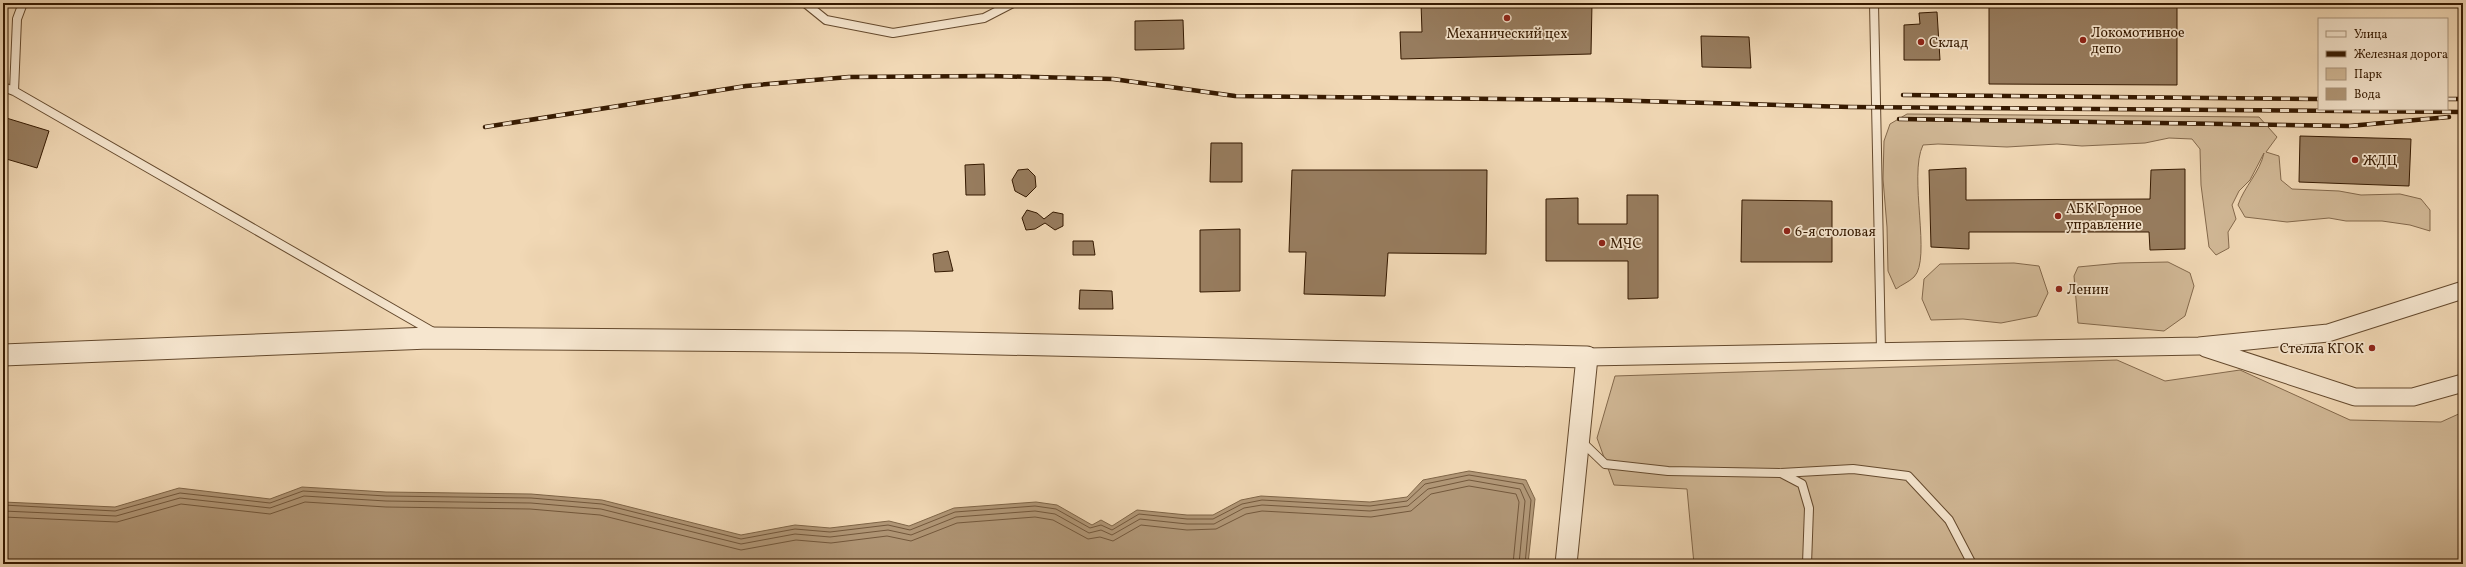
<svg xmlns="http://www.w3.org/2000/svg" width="2466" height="567" font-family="Vollkorn,serif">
  <rect width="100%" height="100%" fill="#f1d8b5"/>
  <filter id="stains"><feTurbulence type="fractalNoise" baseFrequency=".005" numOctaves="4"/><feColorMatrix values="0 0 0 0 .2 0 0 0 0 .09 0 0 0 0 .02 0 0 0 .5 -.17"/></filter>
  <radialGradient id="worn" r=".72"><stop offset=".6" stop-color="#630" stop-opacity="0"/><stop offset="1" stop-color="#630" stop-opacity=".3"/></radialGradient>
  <path fill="#d1b896" stroke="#83684b" d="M1907,114l352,3 18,20 -11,15 13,4 2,24 11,9 47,2 22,4 39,-1 21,5 9,11v21l-20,-6 -28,-4h-36l-17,-3 -42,4 -42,-5 -7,-12c6,-18 22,-33 26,-52l-14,27 -11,11 -7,14 4,14 -8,13 1,16 -13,7 -7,-8 -8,-62 -1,-36 -8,-10 -23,-1 -24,5 -63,3 -25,-2 -50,3 -69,-3 -15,1c-15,31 9,114 -9,132 -5,5 -13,8 -18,12l-8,-18 -1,-44 -4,-48 1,-38 6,-17z
    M2168,262l22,11 4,13 -9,30 -21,15 -86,-8 -4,-47 4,-9 42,-4z
    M2014,263l25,3 9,27 -11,23 -36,7 -38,-4 -32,1 -9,-21 2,-20 16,-15z
    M2117,360l48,21 75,-11 110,50 91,2 22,-10v152h-769l-7,-75 -73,-4 -17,-47 18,-62z"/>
  <path fill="#b19777" stroke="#7f6547" d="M1469,471l57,9 9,19 -7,65h-1525v-62l112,5 64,-19 91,11 32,-12 84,5 145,2 71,6 139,35 54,-10 35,3 59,-7 20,5 45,-18 82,-6 21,3 35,20 9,-5 11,6 25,-16 50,5h26l28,-15 20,-4 109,6 37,-5 16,-17z"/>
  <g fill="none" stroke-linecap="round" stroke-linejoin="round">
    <path stroke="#73583c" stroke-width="1" d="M3,505l112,6 65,-18 90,10 33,-12 83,5 145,2 71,6 139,35 54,-10 35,3 58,-7 22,5 45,-18 80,-6 21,3 34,19 11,-3 11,5 27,-16 48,5h26l29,-15 20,-4 108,6 37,-5 18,-17 44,-9 54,9 8,16 -6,64
      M3,511l113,5 64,-18 90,10 34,-12 82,5 145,2 70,6 140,35 54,-10 35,3 58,-7 23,5 45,-18 79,-6 20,3 34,19 12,-3 11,5 28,-16 47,5h27l30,-16 18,-3 108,6 38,-5 20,-17 41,-9 51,9 5,12 -6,63
      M3,517l114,5 64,-18 89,10 35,-12 81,5 144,2 70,6 141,35 55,-10 35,3 56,-7 24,5 46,-18 78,-6 18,3 35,19 12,-2 13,4 28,-16 46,5 29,-1 30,-15 16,-3 109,6 40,-6 20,-17 38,-8 47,8 3,8 -6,62"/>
  </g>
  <path fill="#977c5e" stroke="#351900" d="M1421,3h171l-1,51 -190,5 -1,-27h22z
    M1989,3h188v82l-188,-1z
    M1937,12l3,48h-36v-35l16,-1 -1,-11z
    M1183,20l1,29 -49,1v-29z
    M1701,36l48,1 2,31 -49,-1z
    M3,117l46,14 -12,37 -34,-10z
    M2300,136l111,3 -2,47 -110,-4z
    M1211,143h31v39h-32z
    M984,164l1,31h-19l-1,-30z
    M1966,168v32l184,-1 1,-29 34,-1v80l-35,1 -1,-18h-180v17l-38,-2 -2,-77z
    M1028,169l7,7 1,11 -10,10 -11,-6 -3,-11 6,-10z
    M1292,170h195l-1,84 -98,-1 -3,43 -81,-2 2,-42h-17z
    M1627,195h31v103l-30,1v-38h-82v-62l32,-1v26h49z
    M1742,200l90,1v61h-91z
    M1027,210l10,3 7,6 9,-7 10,2v12l-8,4 -10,-7 -10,6 -9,1 -4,-12z
    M1240,229v62l-40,1v-62z
    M1073,241h20l2,14h-22z
    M948,251l5,20 -18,1 -2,-18z
    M1080,290l32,1 1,18h-34z"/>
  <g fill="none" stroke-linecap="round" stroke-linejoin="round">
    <defs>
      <path id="service" d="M805,3l21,17 67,13 91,-15 29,-15
        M1874,3l7,348
        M3,87l11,4 421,242
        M14,91l3,-72 6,-16
        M1580,440l25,24 63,7 113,2 72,-4 55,7 41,44 23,44
        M1781,473l21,11 7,24 -2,56"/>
      <path id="minor" d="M2205,348l150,49h58l50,-14
        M1587,357l612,-11 129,-13 135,-43"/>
      <path id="tertiary" d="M3,355l426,-17 482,4 676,15 -21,207"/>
    </defs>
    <use href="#service" stroke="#64492d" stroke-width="10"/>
    <use href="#minor" stroke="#64492d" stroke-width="19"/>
    <use href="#tertiary" stroke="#64492d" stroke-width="23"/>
    <use href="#service" stroke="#f6e6cf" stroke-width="8"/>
    <use href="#minor" stroke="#f6e6cf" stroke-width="17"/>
    <use href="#tertiary" stroke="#f6e6cf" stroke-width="21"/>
    <defs>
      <path id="rail" d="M1903,95l416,4
        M2447,99h16
        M1899,119l450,7 100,-9
        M485,127l261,-41 103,-9 142,-1 122,3 122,17 369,4 246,7 613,5"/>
    </defs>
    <use href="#rail" stroke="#351900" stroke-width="4.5"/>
    <use href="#rail" stroke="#f6e6cf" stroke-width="3" stroke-dasharray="9" stroke-linecap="butt"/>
  </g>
  <g fill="#8f2418" stroke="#f6e6cf" stroke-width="1.5">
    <circle cx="1507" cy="18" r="4"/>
    <circle cx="2083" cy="40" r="4"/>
    <circle cx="1921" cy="42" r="4"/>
    <circle cx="2355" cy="160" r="4"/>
    <circle cx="2058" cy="216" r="4"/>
    <circle cx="1787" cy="231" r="4"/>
    <circle cx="1602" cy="243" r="4"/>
    <circle cx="2059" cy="289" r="4"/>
    <circle cx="2372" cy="348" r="4"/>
  </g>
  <g text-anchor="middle" stroke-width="3.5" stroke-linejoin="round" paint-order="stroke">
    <g font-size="14" fill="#351900" stroke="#f6e6cf" text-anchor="start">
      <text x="2091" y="37">Локомотивное<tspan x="2091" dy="16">депо</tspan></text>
      <text x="1507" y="38" text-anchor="middle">Механический цех</text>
      <text x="1929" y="47">Склад</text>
      <text x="2363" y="165">ЖДЦ</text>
      <text x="2066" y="213">АБК Горное<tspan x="2066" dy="16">управление</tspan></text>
      <text x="1795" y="236">6-я столовая</text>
      <text x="1610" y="248">МЧС</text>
      <text x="2067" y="294">Ленин</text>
      <text x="2364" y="353" text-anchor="end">Стелла КГОК</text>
    </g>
  </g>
  <rect width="2466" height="567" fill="none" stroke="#f1d8b5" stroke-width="16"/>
  <rect x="4" y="4" width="2458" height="559" fill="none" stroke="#351900" stroke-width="2"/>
  <rect x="8" y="8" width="2450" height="551" fill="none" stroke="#351900"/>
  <rect x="2318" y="18" width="130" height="92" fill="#f6e6cf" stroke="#a9947c"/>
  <rect x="2326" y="31" width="20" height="6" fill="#f6e6cf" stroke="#a9947c"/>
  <text x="2354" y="38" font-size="12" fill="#351900">Улица</text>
  <rect x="2326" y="51" width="20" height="6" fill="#351900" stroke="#a9947c"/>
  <text x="2354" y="58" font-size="12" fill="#351900">Железная дорога</text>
  <rect x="2326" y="68" width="20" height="12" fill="#d1b896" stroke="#a9947c"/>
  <text x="2354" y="78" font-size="12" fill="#351900">Парк</text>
  <rect x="2326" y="88" width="20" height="12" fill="#b19777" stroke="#a9947c"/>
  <text x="2354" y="98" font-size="12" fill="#351900">Вода</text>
  <rect width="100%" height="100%" filter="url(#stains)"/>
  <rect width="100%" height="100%" fill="url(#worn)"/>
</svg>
